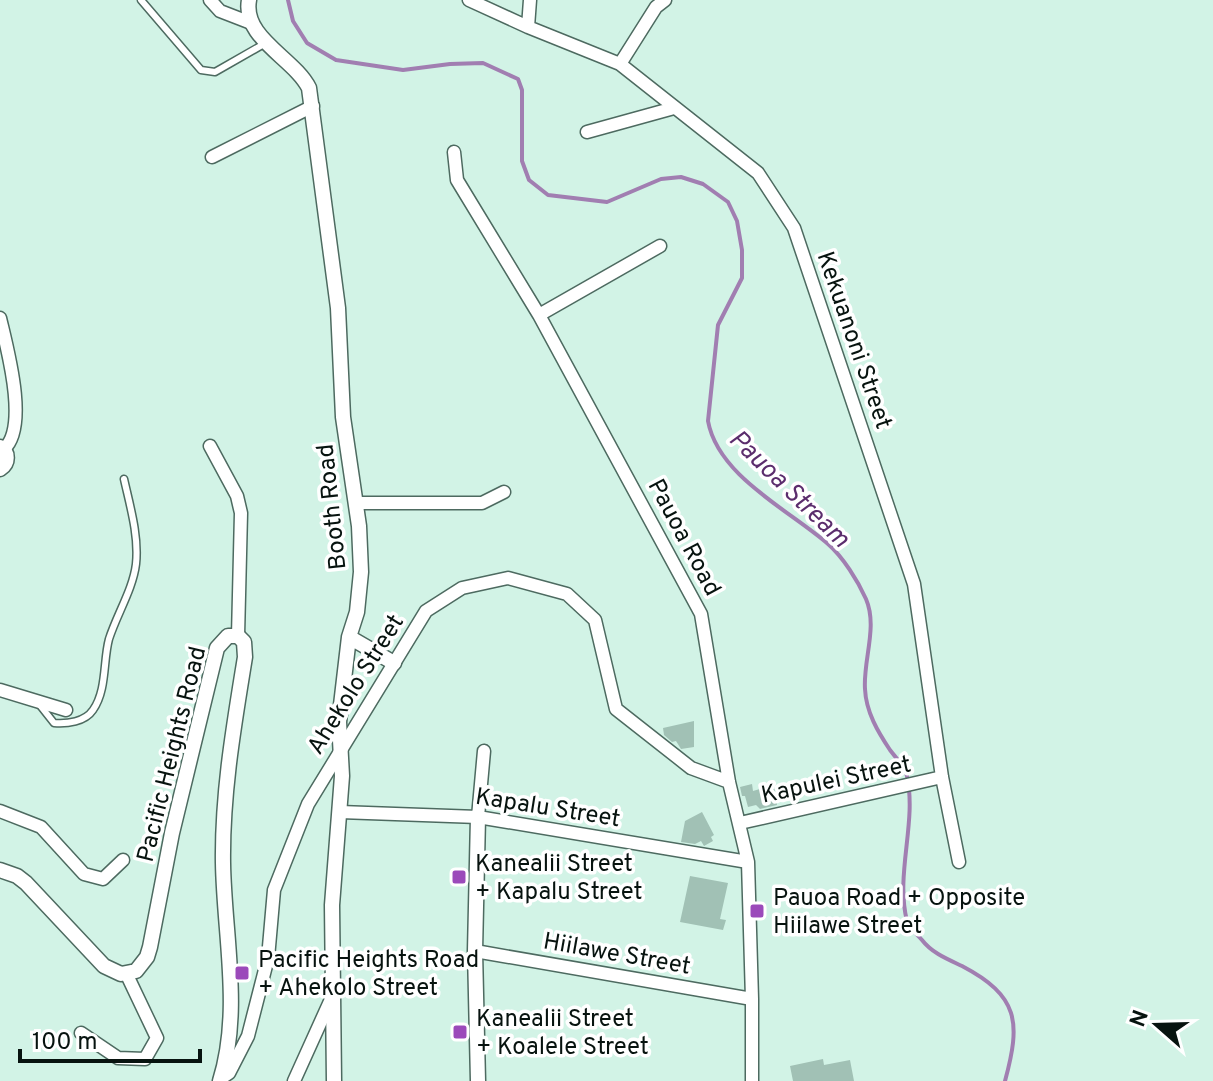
<svg xmlns="http://www.w3.org/2000/svg" width="1213" height="1081" font-family="Overpass,sans-serif">
  <rect width="100%" height="100%" fill="#d2f3e6"/>
  <g fill="none" stroke-linecap="round" stroke-linejoin="round">
    <path stroke="#a17eb1" stroke-width="4" d="M288,0l5,21 14,22 29,17 67,10 47,-6 33,-1 35,16 4,11v71l7,19 19,15 59,7 54,-23 20,-2 22,7 25,18 9,19 5,29v28l-24,47 -10,96c10,55 81,89 120,123 15,13 30,37 38,55 12,28 -3,61 -1,90 1,23 13,43 25,61 6,8 15,17 17,26 10,47 -12,98 0,145 2,7 10,13 15,19 10,13 25,19 40,26 57,30 59,56 43,115"/>
  </g>
  <path fill="#a1c1b5" d="M694,721v26l-13,2 -5,-8 -4,1 -8,-7 -1,-7z
    M752,784l1,7 21,-6 3,20 -17,4 -4,-4 -8,2 -3,-11h-3l-2,-9z
    M702,812l12,23 -3,2 2,4 -9,5 -3,-5 -6,3 -14,-2 4,-21z
    M690,876l38,7 -8,36 6,1 -3,10 -43,-8z
    M823,1059l1,6 26,-5 4,21h-61l-3,-15z"/>
  <g fill="none" stroke-linecap="round" stroke-linejoin="round">
    <defs>
      <path id="service" d="M141,0l60,70 14,2 49,-28
        M39,704l15,19c13,1 31,-1 39,-13 14,-20 10,-49 16,-71 8,-25 24,-50 27,-75 3,-28 -6,-58 -12,-85"/>
      <path id="minor" d="M210,0l10,11 31,12
        M469,0l59,27 92,37 138,109 36,55 120,356 28,193 17,85
        M528,27l2,-27
        M620,64l36,-57 9,-7
        M587,132l87,-24
        M454,152l3,28 82,135 162,299 28,168 19,80 4,137v82
        M212,157l101,-51
        M539,315l121,-69
        M0,318c7,30 29,109 4,131
        M210,446l27,50 4,17 -3,123
        M357,503h125l22,-11
        M0,690l66,20
        M0,811l41,16 43,47 19,5 20,-19
        M340,812l138,5 270,45
        M478,817l6,-66
        M740,823l202,-46
        M475,951l277,48
        M81,1033l37,25 27,1 12,-21 -30,-63
        M220,1079l9,-6 19,-37 20,-78 6,-68 34,-86 118,-193 36,-23 46,-10 59,16 28,26 21,89 75,59 38,14
        M294,1081l38,-84"/>
      <path id="tertiary" d="M249,0c-7,38 45,58 60,88l29,220 5,109 16,109 2,46 -4,40 -8,25 -10,85 3,54 -10,129 2,176
        M0,447c9,5 9,16 0,22
        M349,637l45,26
        M478,817l-3,134 3,130
        M0,870l17,6 9,7 78,83 17,8 15,-3 11,-14 3,-10 22,-114 45,-185 11,-12h10l6,6 1,15c-11,68 -23,136 -22,206 1,71 19,148 -3,218"/>
    </defs>
    <use href="#service" stroke="#4d6a60" stroke-width="9"/>
    <use href="#minor" stroke="#4d6a60" stroke-width="15"/>
    <use href="#tertiary" stroke="#4d6a60" stroke-width="17"/>
    <use href="#service" stroke="#fff" stroke-width="6"/>
    <use href="#minor" stroke="#fff" stroke-width="12"/>
    <use href="#tertiary" stroke="#fff" stroke-width="14"/>
  </g>
  <g fill="#9b4aba" stroke="#fff" stroke-width="3">
    <rect x="451" y="869" width="16" height="16" rx="4"/>
    <rect x="749" y="903" width="16" height="16" rx="4"/>
    <rect x="234" y="965" width="16" height="16" rx="4"/>
    <rect x="452" y="1024" width="16" height="16" rx="4"/>
  </g>
  <g text-anchor="middle" stroke-width="7" stroke-linejoin="round" paint-order="stroke">
    <g font-size="24" fill="#07130f" stroke="#fff">
      <text transform="translate(855 340) rotate(71)" y="8">Kekuanoni Street</text>
      <text transform="translate(331 507) rotate(-96)" y="8">Booth Road</text>
      <text transform="translate(685 537) rotate(62)" y="8">Pauoa Road</text>
      <text transform="translate(355 684) rotate(-58)" y="8">Ahekolo Street</text>
      <text transform="translate(171 754) rotate(-76)" y="8">Pacific Heights Road</text>
      <text transform="translate(836 779) rotate(-12)" y="8">Kapulei Street</text>
      <text transform="translate(548 807) rotate(9)" y="8">Kapalu Street</text>
      <text transform="translate(617 953) rotate(10)" y="8">Hiilawe Street</text>
    </g>
    <g font-size="24" fill="#07130f" stroke="#fff" text-anchor="start">
      <text x="475" y="871">Kanealii Street<tspan x="475" dy="28">+ Kapalu Street</tspan></text>
      <text x="773" y="905">Pauoa Road + Opposite<tspan x="773" dy="28">Hiilawe Street</tspan></text>
      <text x="258" y="967">Pacific Heights Road<tspan x="258" dy="28">+ Ahekolo Street</tspan></text>
      <text x="476" y="1026">Kanealii Street<tspan x="476" dy="28">+ Koalele Street</tspan></text>
    </g>
    <g font-size="26" font-style="italic" fill="#5b2d6d" stroke="#fff">
      <text transform="translate(790 488) rotate(44)" y="9">Pauoa Stream</text>
    </g>
  </g>
  <g transform="translate(1157 1025) rotate(290)" stroke="#ffffff" stroke-width="6" paint-order="stroke">
  <path d="M0-6L14 30L0 20L-14 30Z" fill="#07130f"/>
  <text y="-12" font-size="22" font-weight="bold" text-anchor="middle" fill="#07130f">N</text>
  </g>
  <path d="M20 1049v12h180v-12" fill="none" stroke="#07130f" stroke-width="4"/>
  <text x="32" y="1049" font-size="24" fill="#07130f" stroke="#ffffff" stroke-width="6" paint-order="stroke">100 m</text>
</svg>
